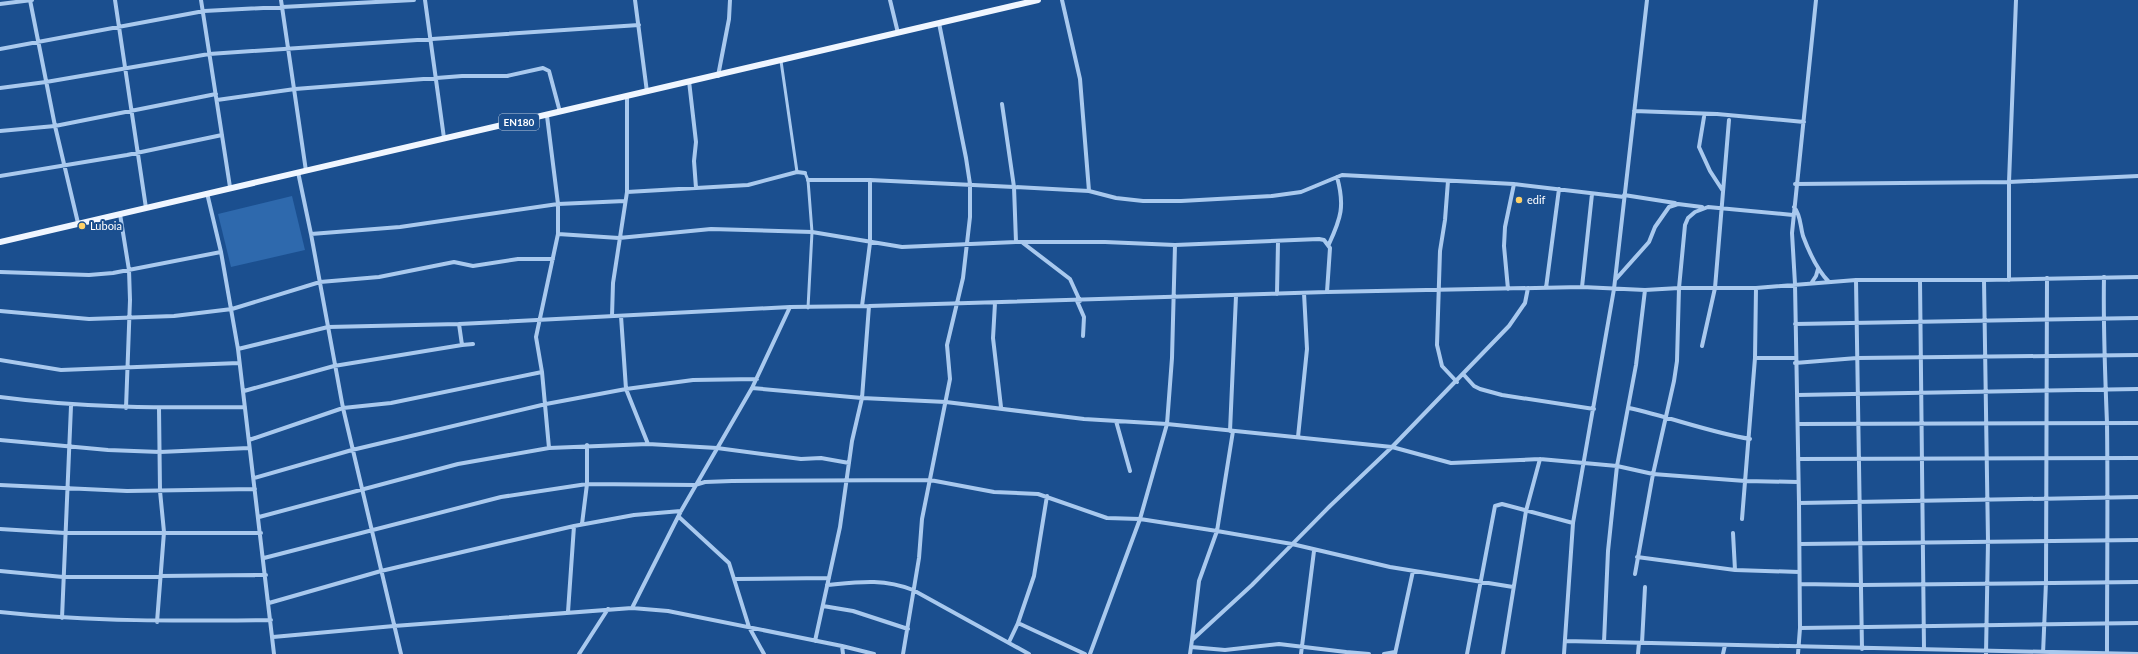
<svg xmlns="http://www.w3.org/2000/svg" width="2138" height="654" font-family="Lato,sans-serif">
  <rect width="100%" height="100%" fill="#1b4f8f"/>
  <path fill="#2e69ad" d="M292,196l13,54 -74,17 -13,-53z"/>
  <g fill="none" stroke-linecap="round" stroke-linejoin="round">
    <path stroke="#a9c9ee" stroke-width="3" d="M781,61l16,111
      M805,173l3,7 4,52 -4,76"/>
    <path stroke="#a9c9ee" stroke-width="4" d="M30,0l25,126 23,97
      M115,0l31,208
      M201,0l29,187
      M281,0l25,171
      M425,0l19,138
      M635,0l12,92
      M890,0l8,33
      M1062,0l18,79 9,112
      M0,4l32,-4
      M0,49l204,-38 210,-11
      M718,76l11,-57 1,-19
      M689,81l7,61 -2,19 2,27
      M0,88l46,-6 163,-28 430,-29
      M217,100l78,-11 167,-13h45l36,-8 6,3 11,41
      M1002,104l12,83 75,4 27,7 27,3h38l91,-5 29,-4 41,-17 172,9 110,13
      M1634,111l83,3 87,8
      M547,116l11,88v30l-22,103 6,35 7,76
      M1704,117l-5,30 11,24 13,20
      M0,131l55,-5 161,-32
      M298,172l13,62 32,174 58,246
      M0,176l127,-21 95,-20
      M808,180h62l144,7 2,55
      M1448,181l-3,39 -5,31 -3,94 5,21 15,16
      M1795,184l214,-2 129,-6
      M627,192l121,-7 49,-13 8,1
      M207,193l14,59 17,97 36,305
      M1624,195l51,8
      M1794,207c7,8 6,19 9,29 6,16 14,34 26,46
      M120,214l9,56 1,30 -4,108
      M311,234l89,-7 158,-23 67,-3
      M558,234l61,4 92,-9 101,3 90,15 114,-5h89l70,3 144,-6 5,1 6,8 -3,44
      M1023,243l47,36 10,22
      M1329,244c12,-26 16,-38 8,-67
      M0,272l89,3 24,-2 108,-21
      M2104,277c-1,49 1,97 3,146 1,76 0,153 0,230
      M1616,279l33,-37 6,-15 14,-20 9,-3 24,3
      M1856,280l6,369
      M1920,280l4,369
      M1984,280l4,261 -2,113
      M2009,280v-98l7,-182
      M1812,282l4,-6 2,-7
      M1582,287l10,-93
      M1546,288l13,-99
      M1508,289l-4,-43 1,-19 9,-43
      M1277,294l1,-52
      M1077,301l7,16 -1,19
      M995,303l-2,35 8,69
      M862,306l8,-63v-63
      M0,311l89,8 85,-3 58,-7 88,-27 59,-5 75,-15 19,4 45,-7h35
      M612,316l1,-33 14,-91v-95
      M621,316l5,73 22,55
      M1795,324l343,-6
      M462,345l11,-1
      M1702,346l13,-58 14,-168
      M238,349l90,-22 131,-3 331,-17 79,-1
      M1755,358h40
      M0,360l61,10 178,-7
      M1795,363l62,-5 281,-3
      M1464,375l10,11 6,3 22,6 92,14
      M752,388l110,10 7,-92 458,-14 255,-5 63,3 34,-2h77l100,-8h128l154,-3
      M244,391l90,-25 128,-21 -3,-21
      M1797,395l341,-6
      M0,397c82,11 163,11 245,10
      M1629,408c41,9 80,24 121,31
      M1116,421l14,50
      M1798,424l340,-1
      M1230,431l6,-135
      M1298,437l9,-88 -3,-56
      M0,440l108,10 52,2 89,-4
      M249,440l94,-32 48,-5 151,-31
      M1798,459l340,-1
      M254,478l98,-28 194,-46 80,-15 67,-9 64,-1
      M0,485l127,6 128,-2
      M1799,503l339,-6
      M259,517l199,-53 91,-16 99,-4 69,4 84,11 20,-1 28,5
      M679,517l50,46 20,64 15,27
      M1742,519l13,-161 1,-70
      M582,524l5,-40v-39
      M0,529l65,4h196
      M1733,533l2,37
      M1800,544l338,-4
      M1637,557l98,13 64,2
      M264,558l237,-61 86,-13 108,1 10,-3 27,-1 198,-1 64,12 44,2 69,24 33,1 77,12 75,13 98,23 123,20
      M0,571l63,6 203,-2
      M1635,574l18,-100 21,-93 3,-20 2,-73 6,-63 3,-7 7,-6 13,-5 85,8
      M735,579l94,-1
      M1800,584l61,1 277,-3
      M827,585c31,-3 56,-7 86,5l116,64
      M269,603l112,-32 193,-45 60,-11 47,-4
      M823,606l30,5 55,18
      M632,608l49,-97 71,-123 38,-81
      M0,612c91,10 181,9 271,8
      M568,612l6,-86
      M62,618l9,-212
      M157,622l7,-90 -4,-41 -1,-83
      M1018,623l16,-47 13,-80
      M1800,628l338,-5
      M273,637l121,-11 238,-18 36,3 174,35 32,8
      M1192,640l7,-59 18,-50 16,-100
      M815,641l25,-114 12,-86 10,-43 84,4 138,17 83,5 225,23 59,16 89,-4 77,7 36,8 92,7 53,1
      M1565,641l573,13
      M1009,642l9,-19 67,31
      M1604,642l4,-91 9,-85 19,-101 9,-75
      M1642,643l3,-56
      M842,646l1,8
      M1191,647l34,3 54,-6 67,8v2
      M1346,652l23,2
      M579,654l29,-45
      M903,654l16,-96 3,-39 28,-140 -3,-34 16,-67 7,-61v-33l-4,-26 -27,-135
      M1090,654l50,-135 27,-95 5,-66 3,-113
      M1190,654l2,-14 60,-55 78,-79 62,-59 117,-121 16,-23 3,-15
      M1301,654l13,-103
      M1384,654l11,-2
      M1395,654l18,-83
      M1467,654l28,-148 7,-2 71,19
      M1503,654l23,-143 14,-52
      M1564,654l9,-131 41,-234 33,-289
      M1638,654l1,-11
      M1723,654l2,-9
      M1798,654l2,-26 -1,-125 -4,-219 -3,-51 24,-233
      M2043,654l3,-72 1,-304"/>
    <path stroke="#f0f6ff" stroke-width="6" d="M0,242l1038,-242"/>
  </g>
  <g fill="#ffd166" stroke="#1b4f8f" stroke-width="1.5">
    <circle cx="1519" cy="200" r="4"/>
    <circle cx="82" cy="226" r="4"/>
  </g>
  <g text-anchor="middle" stroke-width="4" stroke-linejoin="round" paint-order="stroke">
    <rect fill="#1b4f8f" stroke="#bbcadd" stroke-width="1" x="499" y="114" width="40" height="16" rx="3"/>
    <g font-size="10" font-weight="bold" fill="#fff">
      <text x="519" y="126">EN180</text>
    </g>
    <g font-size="11" fill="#fff" stroke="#1b4f8f" text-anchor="start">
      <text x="1527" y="204">edif</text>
      <text x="90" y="230">Luboia</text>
    </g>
  </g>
</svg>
